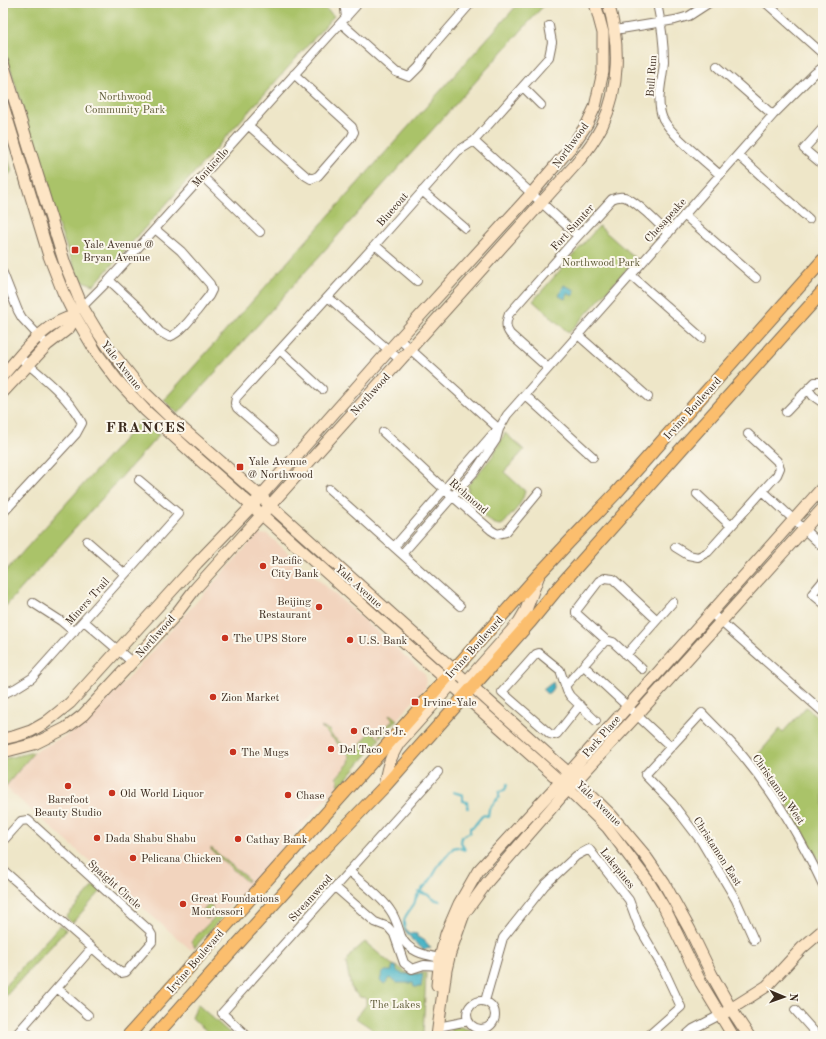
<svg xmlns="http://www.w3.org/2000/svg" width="826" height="1039" font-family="'Old Standard TT',serif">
  <rect width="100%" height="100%" fill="#fbf7ec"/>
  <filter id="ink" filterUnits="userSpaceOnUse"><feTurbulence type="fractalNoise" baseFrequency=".025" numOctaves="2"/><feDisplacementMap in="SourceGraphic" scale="8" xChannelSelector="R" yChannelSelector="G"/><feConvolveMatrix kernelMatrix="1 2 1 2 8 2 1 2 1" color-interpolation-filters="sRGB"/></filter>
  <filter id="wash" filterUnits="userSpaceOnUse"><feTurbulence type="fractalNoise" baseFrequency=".012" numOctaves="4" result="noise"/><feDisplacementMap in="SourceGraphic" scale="16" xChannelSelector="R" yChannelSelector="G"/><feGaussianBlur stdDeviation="0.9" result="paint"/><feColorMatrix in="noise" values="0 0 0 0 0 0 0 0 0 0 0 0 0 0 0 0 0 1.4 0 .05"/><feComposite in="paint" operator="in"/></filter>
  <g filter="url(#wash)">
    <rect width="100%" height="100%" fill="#eee6c8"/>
    <path fill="#f2d4be" d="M267,534l158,140 1,13 -235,263 -186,-163 29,-35 35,-18 14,-10 35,-35 139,-154z"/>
    <path fill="#aac369" stroke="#727644" d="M3,3h316l15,13 -240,269 -15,-5 -21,-55 -55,-181z
      M519,3h27l-368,411 -14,-14z
      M7,157l5,14 -9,10v-19z
      M599,226l37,33 -67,74 -36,-32z
      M141,420l18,15 -156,174v-35z
      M505,433l19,17 -20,22 21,19c-2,9 -7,17 -14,24 -2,2 -5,7 -8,9 -8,6 -29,-17 -35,-23v-16l24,-28z
      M806,707l17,15v146l-33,-60 -35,-50 25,-29 3,3z
      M390,714l7,6 -16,17 -2,-2 14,-15 -4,-4z
      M321,727l8,3 3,6 17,14 4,1 7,-4 2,-5 9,-11 9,8 -40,47 -2,-2 1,-3 -3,-3 13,-15 1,-7z
      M34,752l-29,35 -2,3v-31z
      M211,848l37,31 -1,3 -36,-32z
      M95,885l6,6 -29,32 -6,-6z
      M209,905l3,1 1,8 -5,5 -3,-1 -2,-8z
      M220,912l4,3 -29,32 -4,-6z
      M60,925l6,5 -63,69v-11z
      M365,942l26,22 9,4 7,5h19l-3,63h-50l1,-4c-4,-6 -12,-9 -18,-14l10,-13v-7l-6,-1 -6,-5 -3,-5 -5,-24 5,-9z
      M197,1004l36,32h-21l-20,-18z
      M453,1025l39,11h-42z"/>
    <path fill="#47b3c5" stroke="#416e72" d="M564,285l11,5 -2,6 -6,-3 -2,6 -6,-3z
      M553,682l1,4 -5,8h-2l-4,-4z
      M404,929h2l4,4 7,1v3l7,3 7,8 -5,1 -2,1 -12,-10 -1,-2z
      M394,966h2l1,5c9,6 17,1 26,4l-2,12h-7l-1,-4h-16l-2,-2 -6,-3 -4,6 -2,-1 -3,-3 2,-6 3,-3h7v-4z"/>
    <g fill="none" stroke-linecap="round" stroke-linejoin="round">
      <path stroke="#47b3c5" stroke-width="2" d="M453,792l10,3v6l4,1 1,3v3
        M419,892l10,3 4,4 7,2
        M405,929c-4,-11 4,-17 9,-25 1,-2 1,-4 2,-6 3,-7 7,-10 12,-15 4,-4 8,-13 11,-18 4,-6 10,-11 14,-17l4,-1 8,3 -4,-8 1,-5 8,-5v-4l4,-2 9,-11 5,1 1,-7 10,-12v-5c6,-1 7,-3 8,-8"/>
    </g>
  </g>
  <g filter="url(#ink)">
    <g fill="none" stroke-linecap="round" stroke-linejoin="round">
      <defs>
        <path id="street" d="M657,3c4,19 7,38 7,58 -1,18 -9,40 -1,58 9,17 42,42 57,56
          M766,3l57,51
          M346,18l-1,-9 1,-6
          M341,23l55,49 13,5 10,-10 10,-16 42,-48
          M615,30l60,-10 14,-4 20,-13
          M717,66l56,49
          M523,87l18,18
          M248,125l58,51 5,3 7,-3 33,-38 3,-6 -2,-5 -58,-53
          M823,128l-19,21 19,16
          M474,141l104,95
          M738,155l71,64
          M202,176l58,56
          M422,191l43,37
          M684,215l72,63
          M375,245l42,36
          M3,273l15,38 4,7 25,27
          M631,275l71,63
          M109,280l31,29 20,23 9,5c15,-5 29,-29 40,-41l3,-6 -2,-6 -29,-33 -26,-22
          M328,297l72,63
          M80,309l29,-29 247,-274 1,-3
          M578,335l70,62
          M399,339l100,90
          M280,350l42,39
          M548,368l-38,-34c-5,-7 -4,-12 -1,-20l69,-78 34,-37c4,-2 7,-3 12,-2 10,2 36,28 44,37
          M808,389l7,-7h8
          M525,395l68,62
          M786,412l22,-23 5,7 10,7
          M383,432l61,57 47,41 6,4 9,-2 33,-40
          M274,440l-37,-32 -2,-5 1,-5 139,-153 83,-94 16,-10 75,-84 3,-15 -3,-16
          M329,489l131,117
          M763,491l60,56
          M697,494l34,32
          M3,513l73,-79 6,-11c-13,-26 -41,-48 -63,-66
          M87,541l38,33
          M394,547l98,-112 7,-6
          M675,547l13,8 10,2 10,-5 69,-77 3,-7 -3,-7 -29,-27
          M402,554l73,-83 21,-31 3,-11 8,-14 266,-300 41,-41 9,-7
          M823,581l-11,13 11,9
          M33,603l28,18 13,11
          M711,613l112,99
          M84,621l48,41
          M626,655l47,-53
          M584,666l87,81
          M642,669l-29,-27 -7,-2 -30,-27v-2l23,-30 6,-3 8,1 44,41
          M566,685l40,-45
          M3,694l13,-6 16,-10 147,-164 -40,-34
          M580,705l-23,29 -3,1 -4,-1 -48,-42 34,-38 3,-1 21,17 7,21 3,5 26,25
          M3,841l18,-20 7,-1 121,110 3,5v7l-26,30 -5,1 -118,-103
          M349,871c13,12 32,25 41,39 6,8 8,17 11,26 7,16 24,19 39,22
          M335,887l40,35 13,5 6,7 10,29 8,6 12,-4 15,1
          M754,940l-18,-40 -35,-59 -29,-38 -27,-28 57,-62c14,15 31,30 44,47 32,38 56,81 77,125
          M57,988l31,27
          M485,1001l18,-63 42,-53 31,-29 13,-7 40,51 10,27 24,41 18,39 -33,29
          M467 1015a14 14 0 1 1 28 0a14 14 0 1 1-28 0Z
          M795,1010l23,26
          M438,1027l30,-6
          M22,1028l9,8
          M15,1036l77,-88
          M247,1036l-25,-23 216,-241
          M685,1036l8,-7 27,-14"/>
        <path id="secondary" d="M3,63l62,201 17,42 15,25 13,19 33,41 33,32 84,73 302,271 50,49 32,38 20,29 26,47 22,45 19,34 18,27
          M3,105l46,151 14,36 12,24 21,36 21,28 29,31 48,44 58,51 309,276 46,45 41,54 17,28 36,74 32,53
          M3,375c20,-22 41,-53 72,-59
          M3,392l44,-47 22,-17 6,-12
          M465,688l1,-6 53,-60 7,-12 13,-35
          M3,739l13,-3 15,-5 14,-8 25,-20 127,-140 55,-57 147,-167 133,-146 40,-47 15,-22 8,-17 8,-35v-39l-8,-30
          M3,752l31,-8 32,-16 17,-13 90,-97 22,-29 27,-30 354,-395c10,-12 19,-24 26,-38 18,-38 18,-84 6,-123
          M384,787c3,-18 5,-28 15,-44l52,-58 1,-7
          M437,985l3,-27 6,-24 13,-30 19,-33 96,-104 249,-280
          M726,1012l41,-26 35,-38 21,-18
          M437,1036l9,-66 4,-17 14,-39 24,-33 74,-85 75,-81 186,-207"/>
        <path id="primary" d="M128,1036l412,-463 30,-32 46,-48 207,-233
          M155,1036l152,-169 77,-80 147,-166 27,-33 126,-142 139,-155"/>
      </defs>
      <use href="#street" stroke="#7a6c5a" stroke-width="10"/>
      <use href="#secondary" stroke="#7a6c5a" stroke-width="13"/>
      <use href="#primary" stroke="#7a6c5a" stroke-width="14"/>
      <use href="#street" stroke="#fff" stroke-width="8"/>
      <use href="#secondary" stroke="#fde5c5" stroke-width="11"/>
      <use href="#primary" stroke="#fbbe6e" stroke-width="12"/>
    </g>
  </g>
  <g fill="#c8321e" stroke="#fbf7ec" stroke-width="1.5">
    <rect x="71" y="246" width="8" height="8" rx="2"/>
    <rect x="236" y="463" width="8" height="8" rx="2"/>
    <circle cx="263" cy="566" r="4"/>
    <circle cx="319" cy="607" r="4"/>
    <circle cx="225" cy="638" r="4"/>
    <circle cx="350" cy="640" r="4"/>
    <circle cx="213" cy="697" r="4"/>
    <rect x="411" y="698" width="8" height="8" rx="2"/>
    <circle cx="354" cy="731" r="4"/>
    <circle cx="331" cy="749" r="4"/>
    <circle cx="233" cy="752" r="4"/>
    <circle cx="68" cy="786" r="4"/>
    <circle cx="112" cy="793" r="4"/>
    <circle cx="288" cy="795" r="4"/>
    <circle cx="97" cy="838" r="4"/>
    <circle cx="238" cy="839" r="4"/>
    <circle cx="133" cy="858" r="4"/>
    <circle cx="183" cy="904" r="4"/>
  </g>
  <g text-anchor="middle" stroke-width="4" stroke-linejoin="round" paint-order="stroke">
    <g font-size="11" fill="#3b2a1e" stroke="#fbf7ec">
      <text transform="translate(651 76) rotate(-86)" y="4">Bull Run</text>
      <text transform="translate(570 145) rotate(-54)" y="4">Northwood</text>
      <text transform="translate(210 167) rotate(-48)" y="4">Monticello</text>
      <text transform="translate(392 209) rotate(-49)" y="4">Bluecoat</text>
      <text transform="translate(665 220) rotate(-48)" y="4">Chesapeake</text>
      <text transform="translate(572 227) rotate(-48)" y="4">Fort Sumter</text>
      <text transform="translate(122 365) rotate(52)" y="4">Yale Avenue</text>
      <text transform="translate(370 394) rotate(-48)" y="4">Northwood</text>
      <text transform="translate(692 408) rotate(-48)" y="4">Irvine Boulevard</text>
      <text transform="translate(469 496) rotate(41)" y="4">Richmond</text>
      <text transform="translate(359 586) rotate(42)" y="4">Yale Avenue</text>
      <text transform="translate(87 601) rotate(-48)" y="4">Miners Trail</text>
      <text transform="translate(155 636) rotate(-48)" y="4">Northwood</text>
      <text transform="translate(474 647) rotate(-48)" y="4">Irvine Boulevard</text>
      <text transform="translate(601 736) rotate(-49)" y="4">Park Place</text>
      <text transform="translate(779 789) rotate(55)" y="4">Christamon West</text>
      <text transform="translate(599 803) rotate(45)" y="4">Yale Avenue</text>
      <text transform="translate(718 851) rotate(57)" y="4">Christamon East</text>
      <text transform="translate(618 868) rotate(51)" y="4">Lakepines</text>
      <text transform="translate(115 884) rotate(42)" y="4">Spaight Circle</text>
      <text transform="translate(310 898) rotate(-48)" y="4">Streamwood</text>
      <text transform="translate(195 961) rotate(-49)" y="4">Irvine Boulevard</text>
    </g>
    <g font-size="11" fill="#5c5834" stroke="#fbf7ec">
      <text x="125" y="100">Northwood<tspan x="125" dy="13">Community Park</tspan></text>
      <text x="601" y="266">Northwood Park</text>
      <text x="395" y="1008">The Lakes</text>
    </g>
    <g font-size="11" fill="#3b2a1e" stroke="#fbf7ec" text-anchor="start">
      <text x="83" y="248">Yale Avenue @<tspan x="83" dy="13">Bryan Avenue</tspan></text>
      <text x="248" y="465">Yale Avenue<tspan x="248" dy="13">@ Northwood</tspan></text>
      <text x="271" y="564">Pacific<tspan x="271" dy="13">City Bank</tspan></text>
      <text x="311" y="605" text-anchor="end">Beijing<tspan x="311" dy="13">Restaurant</tspan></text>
      <text x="233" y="642">The UPS Store</text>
      <text x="358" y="644">U.S. Bank</text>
      <text x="221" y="701">Zion Market</text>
      <text x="423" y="706">Irvine-Yale</text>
      <text x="362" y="735">Carl's Jr.</text>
      <text x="339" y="753">Del Taco</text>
      <text x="241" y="756">The Mugs</text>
      <text x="120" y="797">Old World Liquor</text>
      <text x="296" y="799">Chase</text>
      <text x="68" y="803" text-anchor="middle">Barefoot<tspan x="68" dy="13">Beauty Studio</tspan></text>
      <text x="105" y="842">Dada Shabu Shabu</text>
      <text x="246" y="843">Cathay Bank</text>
      <text x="141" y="862">Pelicana Chicken</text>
      <text x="191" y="902">Great Foundations<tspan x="191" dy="13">Montessori</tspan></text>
    </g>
    <g font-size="15" font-weight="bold" letter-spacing="1" fill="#3b2a1e" stroke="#fbf7ec">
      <text x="146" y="432">FRANCES</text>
    </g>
  </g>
  <rect width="826" height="1039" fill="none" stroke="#fbf7ec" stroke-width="16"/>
  <g transform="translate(784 997) rotate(92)" stroke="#fbf7ec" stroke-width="3" paint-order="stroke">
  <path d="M0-3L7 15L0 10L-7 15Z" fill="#3b2a1e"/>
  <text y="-6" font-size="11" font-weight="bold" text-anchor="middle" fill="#3b2a1e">N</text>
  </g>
</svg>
